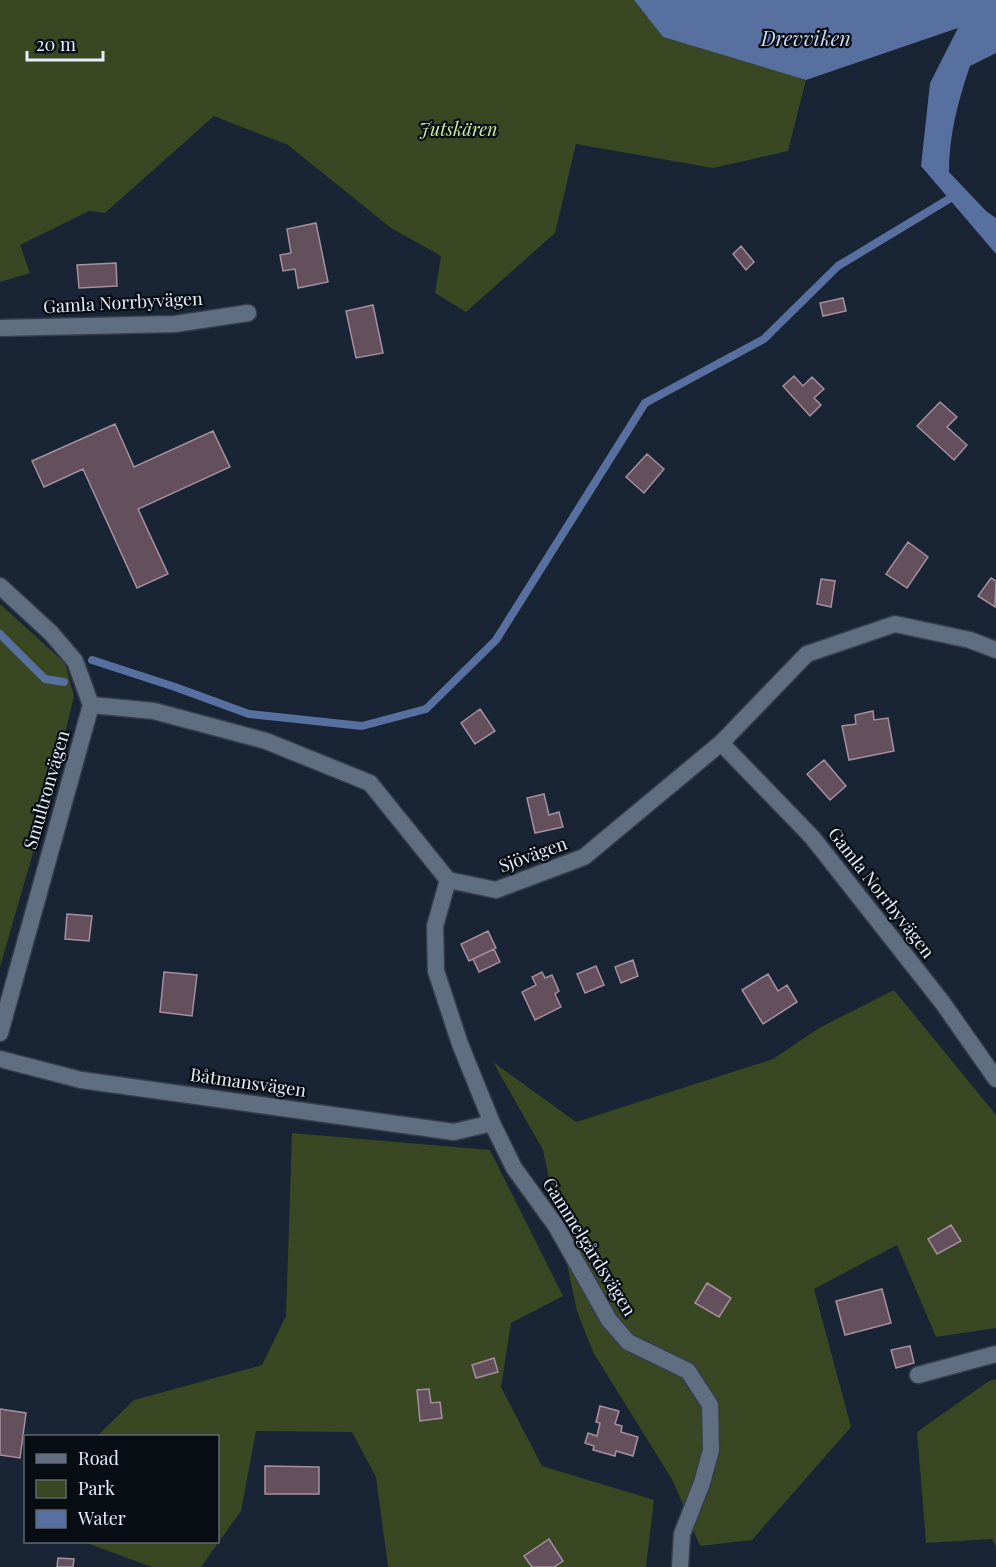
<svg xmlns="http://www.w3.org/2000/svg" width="996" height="1567" font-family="'Playfair Display',serif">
  <rect width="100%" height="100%" fill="#192434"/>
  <path fill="#394723" d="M0,0h634l29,37 143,43 -18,71 -75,17 -137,-24 -21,89 -89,79 -31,-19 6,-37 -50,-28 -103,-83 -74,-29 -109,97 -16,-2 -69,34 10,28 -30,9z
    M0,604l65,59 9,33 -21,88 -53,183z
    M894,990l102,125v213l-60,9 -39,-92 -83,44 37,138 -99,113 -52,6 -27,-65 -80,-129 -16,-41 -34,-161 -50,-88 83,60 197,-63 46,-31z
    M292,1133l198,17 73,146 -52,27 -10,64 41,79 112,34 -8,67h-258l-12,-90 -24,-45 -96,-1 -15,80 -40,56h-49l-68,-25h134v-106h-121l37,-36 128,-35 24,-49z
    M996,1379v168l-4,-8 -66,4 -9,-111 72,-51z"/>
  <path fill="#57709f" d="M634,0h362v53l-26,13c-12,35 -21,69 -21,106l37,39 10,7v36l-75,-88 9,-83 28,-55 -152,52 -143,-43z"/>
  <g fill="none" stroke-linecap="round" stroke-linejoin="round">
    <path stroke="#57709f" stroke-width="8" d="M0,634l45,45 19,3
      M92,660l83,27 74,27 113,12 64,-17 70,-69 149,-237 119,-64 74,-73 111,-67"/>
  </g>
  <path fill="#64505d" stroke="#a68f9e" stroke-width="1.5" d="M316,223l12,59 -30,6 -3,-19 -12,2 -3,-16 11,-2 -4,-24z
    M741,246l13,16 -8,8 -13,-16z
    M116,263l1,23 -38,2 -2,-23z
    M843,298l3,13 -23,5 -3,-13z
    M373,305l10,48 -27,5 -10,-47z
    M794,376l9,10 9,-9 12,12 -10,9 7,7 -11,11 -27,-30z
    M940,402l17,15 -10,10 20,18 -13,15 -37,-34z
    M115,424l19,43 79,-36 17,36 -92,42 30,65 -31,14 -54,-119 -39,18 -12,-26z
    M647,454l17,15 -20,24 -18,-16z
    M908,542l20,15 -21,31 -21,-14z
    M991,578l5,3 -1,26 -17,-11z
    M821,579l14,2 -4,26 -14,-3z
    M480,709l15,22 -20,13 -14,-21z
    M873,711l1,9 14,-2 6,33 -45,9 -7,-34 14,-2 -1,-9z
    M824,760l22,26 -16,14 -23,-26z
    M544,794l5,21 10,-3 4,15 -28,6 -8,-35z
    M67,914l25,2 -3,25 -24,-2z
    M488,931l8,17 -27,13 -8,-17z
    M494,949l6,13 -21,10 -6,-13z
    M633,960l5,16 -17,7 -6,-16z
    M596,966l8,19 -19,8 -8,-19z
    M164,972l33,3 -5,41 -32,-4z
    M542,972l3,6 7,-3 7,16 -4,3 6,13 -26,13 -13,-28 14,-7 -4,-8z
    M768,974l10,17 9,-6 10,17 -34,22 -21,-34z
    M951,1225l10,16 -24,13 -9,-15z
    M707,1283l24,15 -12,19 -24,-14z
    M882,1289l9,34 -46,12 -9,-34z
    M910,1346l4,17 -18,5 -5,-18z
    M494,1358l4,14 -22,6 -4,-13z
    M429,1389l2,14 9,-1 2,16 -22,3 -3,-31z
    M600,1406l19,5 -4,13 7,2 -1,6 17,5 -5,19 -17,-5 -1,5 -22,-6 1,-4 -9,-3 3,-10 9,3 3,-13 -4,-1z
    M0,1409l26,4 -6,45 -20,-3z
    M265,1466l54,1v27h-54z
    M549,1539l14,22 -9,6h-22l-8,-11z
    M58,1558l16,1 -1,8h-16z"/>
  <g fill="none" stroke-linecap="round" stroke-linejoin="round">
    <defs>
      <path id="minor" d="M0,328l175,-4 73,-11
        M0,586l51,47 24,28 16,44 -91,328
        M91,705l63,6 112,30 104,42 78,97 48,10 88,-33 137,-114 86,-89 88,-30 75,16 26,10
        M721,743l91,94 130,165 54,77
        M448,880l-13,46 1,45 24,73 32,79 22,45 42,58 53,94 19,22 60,29 22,34 1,45 -9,33 -20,51 -2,33
        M0,1059l81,21 373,52 38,-9
        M918,1375l78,-21"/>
    </defs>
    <use href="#minor" stroke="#363e4c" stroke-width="19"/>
    <use href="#minor" stroke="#606e81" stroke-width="16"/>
  </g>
  <g text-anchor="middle" stroke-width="4.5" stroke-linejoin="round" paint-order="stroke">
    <g font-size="18" font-style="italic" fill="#cfef9f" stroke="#080d14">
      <text x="458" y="136">Jutskären</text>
    </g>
    <g font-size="18" fill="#e5edf8" stroke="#080d14">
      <text transform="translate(123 303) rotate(-3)" y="6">Gamla Norrbyvägen</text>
      <text transform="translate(47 790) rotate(-74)" y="6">Smultronvägen</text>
      <text transform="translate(533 855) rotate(-20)" y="6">Sjövägen</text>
      <text transform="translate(881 893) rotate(52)" y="6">Gamla Norrbyvägen</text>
      <text transform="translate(248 1083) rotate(8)" y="6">Båtmansvägen</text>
      <text transform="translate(589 1247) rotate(58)" y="6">Gammelgårdsvägen</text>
    </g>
    <g font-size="20" font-style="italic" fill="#ccdcf9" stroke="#080d14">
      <text x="806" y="46">Drevviken</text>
    </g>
  </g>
  <rect x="24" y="1435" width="195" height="108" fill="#080d14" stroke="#60676f" stroke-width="1.5"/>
  <rect x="36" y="1454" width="30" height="9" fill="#606e81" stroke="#60676f" stroke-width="1.5"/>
  <text x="78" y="1465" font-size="18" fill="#e5edf8">Road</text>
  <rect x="36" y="1480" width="30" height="18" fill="#394723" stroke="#60676f" stroke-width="1.5"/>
  <text x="78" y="1495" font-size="18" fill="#e5edf8">Park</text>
  <rect x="36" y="1510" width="30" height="18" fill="#57709f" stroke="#60676f" stroke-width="1.5"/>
  <text x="78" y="1525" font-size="18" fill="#e5edf8">Water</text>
  <path d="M27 51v9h76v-9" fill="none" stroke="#e5edf8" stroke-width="3"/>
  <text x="36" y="51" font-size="18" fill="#e5edf8" stroke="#080d14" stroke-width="4.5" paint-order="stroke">20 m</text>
</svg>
